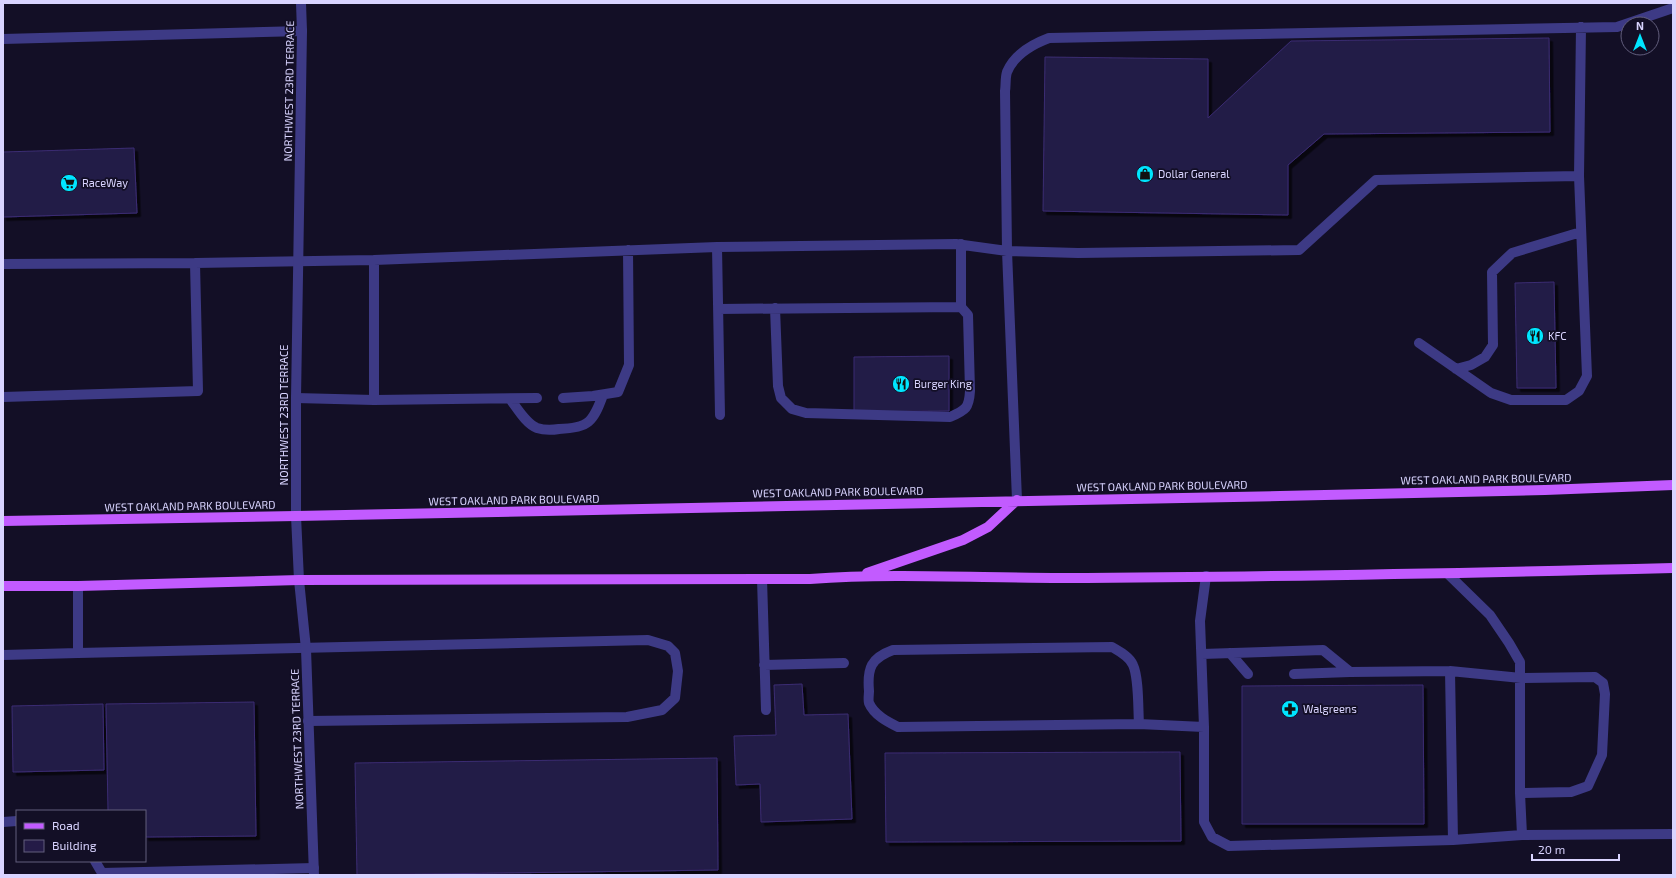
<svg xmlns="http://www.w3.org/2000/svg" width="1676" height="878" font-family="'Exo 2',sans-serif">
  <defs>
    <filter id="shadow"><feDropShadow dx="3.5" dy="3.5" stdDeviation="0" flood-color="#0009"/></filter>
  </defs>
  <rect width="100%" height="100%" fill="#130f26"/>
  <path fill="#241b47" stroke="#3b2d73" filter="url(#shadow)" d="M1549,38l1,94 -226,2 -36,31v50l-245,-4 2,-154 163,2v59l83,-77z
    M134,148l3,65 -134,4v-65z
    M1554,282l2,106h-39l-2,-105z
    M949,356v55l-95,1v-55z
    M802,684l2,31 44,-1 4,105 -91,3 -1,-38 -24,1 -2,-49 42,-1 -2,-50z
    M1423,685l1,139h-182v-138z
    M254,702l2,134 -111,1v-26h-37l-2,-107z
    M103,704l1,66 -91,2 -1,-66z
    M1180,752l1,89 -295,1 -1,-89z
    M717,758l1,112 -361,5 -2,-112z"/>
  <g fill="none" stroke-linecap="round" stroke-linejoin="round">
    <path stroke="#3d3a85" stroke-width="10" d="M3,39l299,-8
      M3,264l192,-1 179,-3
      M775,308l3,78 3,12 11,11 14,4 144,4c16,-7 19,-9 20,-26l-2,-76 -7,-8v-63
      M718,309l243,-2
      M1419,343l72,50 20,7h55l13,-9 8,-15 -8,-200
      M1456,369l15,-4 14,-8 8,-12 -1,-73 20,-19 69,-21
      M3,397l195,-6 -3,-128
      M296,398l78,2v-140l343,-13
      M563,398l30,-2 25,-4 11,-27 -1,-115
      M510,399c7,9 16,25 27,29 6,2 16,2 22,1 30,-1 34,-7 44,-34
      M374,400l163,-2
      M720,415l-3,-168 239,-3 51,7 71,2 221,-3 77,-70 203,-4 2,-149
      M1017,500l-10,-249 -2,-160c1,-5 0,-13 2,-19 7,-17 26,-28 42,-34l568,-11 56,-19
      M1448,574l42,41 19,28 11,19v131
      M1206,576l-6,45 4,106v95l8,15 17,9 224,-6 69,-5 151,-1
      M762,579l4,131
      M78,586v67l570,-13 20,6 7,7 3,18 -3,27 -13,12 -35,7 -319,4
      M1230,653l18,21
      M1202,654l121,-4 27,22 100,-1 71,7 74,-1 8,6 2,11 -3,61 -14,31 -17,6 -51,1 2,42
      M3,655l75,-2
      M764,665l80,-2
      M1450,671l3,169
      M1294,674l56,-2
      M1139,724c-1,-15 0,-46 -6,-59 -3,-8 -14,-14 -21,-18l-219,3c-22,8 -26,18 -24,41 0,3 -1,9 0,12 5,12 19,19 29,24l241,-3 65,3
      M3,822l14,-1
      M95,861l7,12 212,-5"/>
    <path stroke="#3d3a85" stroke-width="10" d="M301,3l1,28 -6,367v118l3,64 7,69 8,226"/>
    <path stroke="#c25bff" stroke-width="10" d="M3,521l293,-5 984,-20 265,-6 128,-5
      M867,573l96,-33 25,-13 29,-27
      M3,586h75l221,-6 511,-1c84,-6 168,-1 252,-1 204,-1 407,-5 611,-10"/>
  </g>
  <defs>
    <symbol id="shop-disc" viewBox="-11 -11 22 22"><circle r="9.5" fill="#00e5ff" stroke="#130f26"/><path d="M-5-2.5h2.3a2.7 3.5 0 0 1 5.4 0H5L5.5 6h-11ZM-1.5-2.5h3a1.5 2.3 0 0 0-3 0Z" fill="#111"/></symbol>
    <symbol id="supermarket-disc" viewBox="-11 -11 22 22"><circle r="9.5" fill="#00e5ff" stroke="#130f26"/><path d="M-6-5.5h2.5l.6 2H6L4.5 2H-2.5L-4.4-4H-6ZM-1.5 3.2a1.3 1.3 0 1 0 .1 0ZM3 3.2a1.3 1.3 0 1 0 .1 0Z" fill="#111"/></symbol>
    <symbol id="restaurant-disc" viewBox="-11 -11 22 22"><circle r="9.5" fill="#00e5ff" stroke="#130f26"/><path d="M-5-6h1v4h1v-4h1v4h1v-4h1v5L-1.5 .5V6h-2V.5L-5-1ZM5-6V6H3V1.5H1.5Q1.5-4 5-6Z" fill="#111"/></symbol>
    <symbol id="pharmacy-disc" viewBox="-11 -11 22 22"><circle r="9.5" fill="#00e5ff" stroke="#130f26"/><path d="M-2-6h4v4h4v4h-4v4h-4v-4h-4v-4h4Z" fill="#111"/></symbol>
  </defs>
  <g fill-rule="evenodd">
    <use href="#shop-disc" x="1135" y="164" width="20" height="20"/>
    <use href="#supermarket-disc" x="59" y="173" width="20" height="20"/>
    <use href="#restaurant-disc" x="1525" y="326" width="20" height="20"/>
    <use href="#restaurant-disc" x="891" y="374" width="20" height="20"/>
    <use href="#pharmacy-disc" x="1280" y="699" width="20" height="20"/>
  </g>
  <g text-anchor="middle" stroke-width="3.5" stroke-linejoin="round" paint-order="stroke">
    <g font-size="11" fill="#d9d4ff" stroke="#130f26">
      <text transform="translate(289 91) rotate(-89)" y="4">NORTHWEST 23RD TERRACE</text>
      <text transform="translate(284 415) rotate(-90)" y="4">NORTHWEST 23RD TERRACE</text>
      <text transform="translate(1486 479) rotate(-1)" y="4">WEST OAKLAND PARK BOULEVARD</text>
      <text transform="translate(1162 486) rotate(-1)" y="4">WEST OAKLAND PARK BOULEVARD</text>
      <text transform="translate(838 492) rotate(-1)" y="4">WEST OAKLAND PARK BOULEVARD</text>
      <text transform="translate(514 500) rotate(-1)" y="4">WEST OAKLAND PARK BOULEVARD</text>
      <text transform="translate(190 506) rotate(-1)" y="4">WEST OAKLAND PARK BOULEVARD</text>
      <text transform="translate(297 739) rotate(-92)" y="4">NORTHWEST 23RD TERRACE</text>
    </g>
    <g font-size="11" fill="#d9d4ff" stroke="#130f26" text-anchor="start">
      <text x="1158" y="178">Dollar General</text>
      <text x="82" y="187">RaceWay</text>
      <text x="1548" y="340">KFC</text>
      <text x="914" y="388">Burger King</text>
      <text x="1303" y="713">Walgreens</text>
    </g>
  </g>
  <rect width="1676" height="878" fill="none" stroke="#d9d4ff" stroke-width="8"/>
  <rect x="16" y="810" width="130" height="52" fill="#130f26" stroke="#625e7d"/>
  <rect x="24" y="823" width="20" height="6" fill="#c25bff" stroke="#625e7d"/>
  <text x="52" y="830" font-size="12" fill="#d9d4ff">Road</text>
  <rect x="24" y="840" width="20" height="12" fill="#241b47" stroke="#625e7d"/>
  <text x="52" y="850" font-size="12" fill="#d9d4ff">Building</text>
  <g transform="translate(1640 36)"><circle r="19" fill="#130f26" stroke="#625e7d"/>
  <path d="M0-3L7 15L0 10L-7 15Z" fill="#00e5ff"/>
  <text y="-6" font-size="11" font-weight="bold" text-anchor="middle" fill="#d9d4ff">N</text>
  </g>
  <path d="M1532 854v6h87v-6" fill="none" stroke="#d9d4ff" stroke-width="2"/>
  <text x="1538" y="854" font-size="12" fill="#d9d4ff" stroke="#130f26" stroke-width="3" paint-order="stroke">20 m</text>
</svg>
